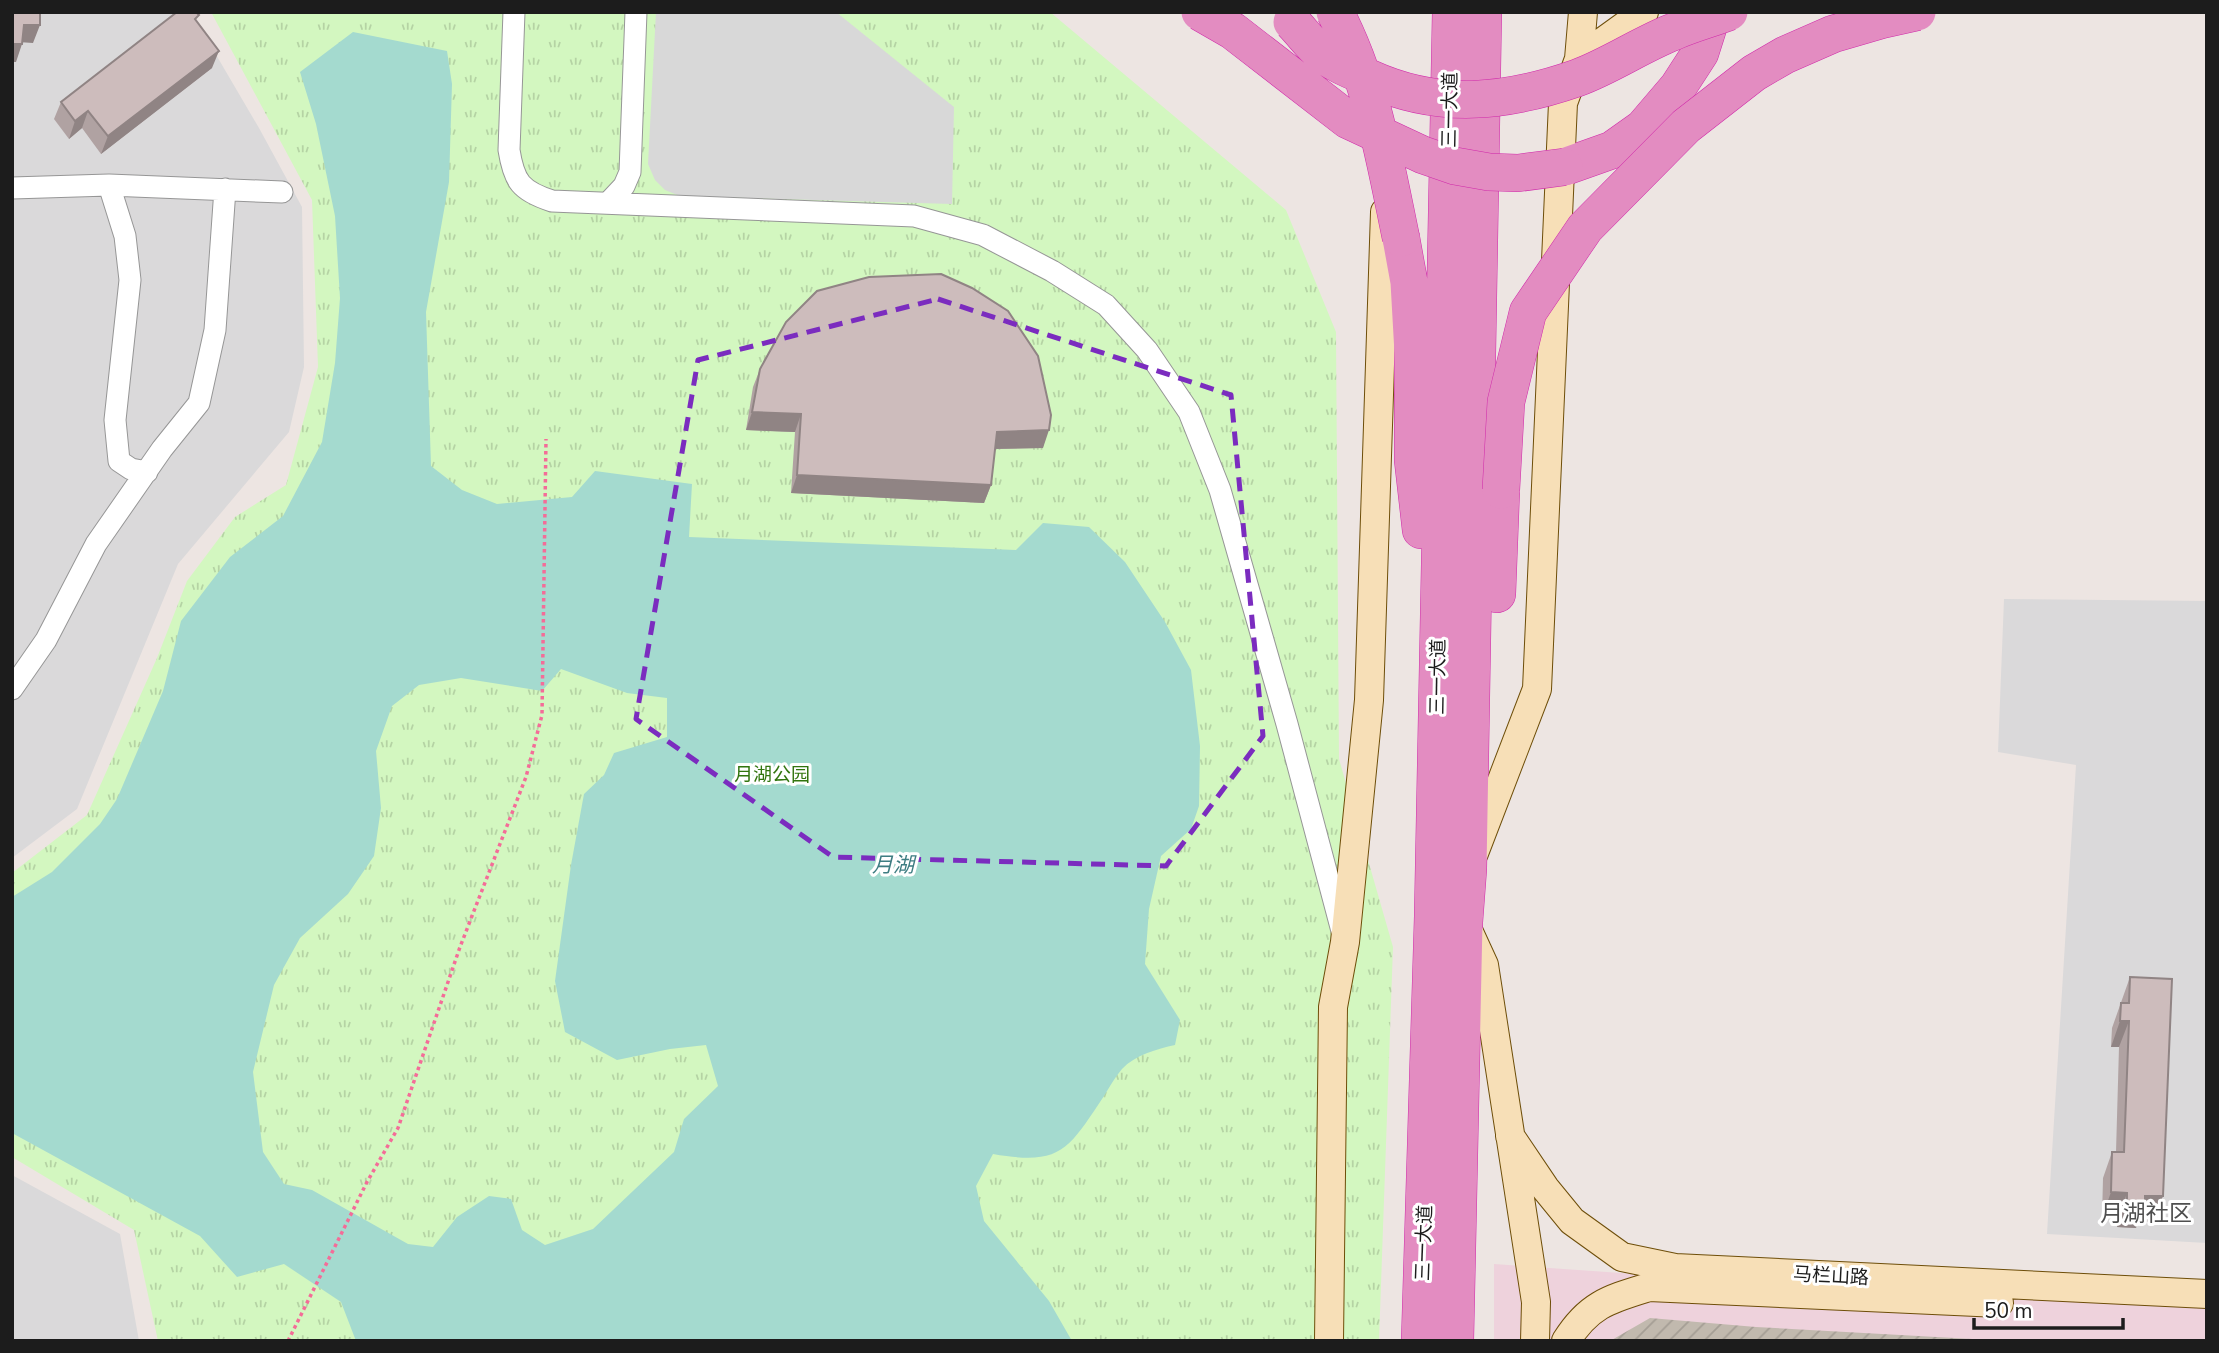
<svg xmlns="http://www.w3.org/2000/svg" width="2219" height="1353" font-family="'Nunito Sans','Noto Sans SC',sans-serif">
  <defs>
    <pattern id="construction-furrows" width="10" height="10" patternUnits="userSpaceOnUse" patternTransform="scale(1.75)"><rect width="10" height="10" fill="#c1b9ae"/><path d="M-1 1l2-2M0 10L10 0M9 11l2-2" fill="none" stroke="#a59e95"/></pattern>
    <pattern id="park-tufts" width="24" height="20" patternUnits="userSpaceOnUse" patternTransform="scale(1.75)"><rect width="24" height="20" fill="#d3f7c0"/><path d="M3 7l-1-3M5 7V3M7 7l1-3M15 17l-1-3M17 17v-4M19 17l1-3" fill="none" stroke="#b5d3a4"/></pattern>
  </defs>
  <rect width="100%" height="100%" fill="#ede5e2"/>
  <path fill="#dad9da" d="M12,12h179l68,116 43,79 2,160 -15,65 -111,132 -101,245 -65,49z
    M2004,599l203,2v642l-160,-9 29,-469 -78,-13z
    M12,1175l108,59 19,107h-127z"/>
  <path fill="#eed2dc" d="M1494,1264l268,19 445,20v38h-713z"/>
  <path fill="url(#construction-furrows)" d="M1650,1318l106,9 253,14h-399z"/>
  <path fill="url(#park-tufts)" d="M211,12h839l236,198 50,122 3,427 54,188 -14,394h-1221l-24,-111 -122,-73v-284l75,-58 70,-157 30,-77 48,-64 51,-32 32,-118 -6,-167z"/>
  <path fill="#d8d8d8" d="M656,12h180l118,95 -2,97 -272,-8 -15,-6 -10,-10 -7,-16z"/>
  <path fill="#a4dacf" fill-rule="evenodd" d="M353,32l94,19 5,33 -3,98 -23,130 5,154 31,24 35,14 75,-7 23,-26 97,13 -3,53 327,13 27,-27 46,4 36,35 40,60 26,48 9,76 -1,60 -8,23 -30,27 -12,53 -4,55 35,56 -5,25c-18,4 -40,10 -53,24 -7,8 -13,19 -18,27 -36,54 -43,70 -111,58l-17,32 8,35 65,80 23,40h-716l-15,-39 -57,-38 -47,13 -37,-41 -188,-103v-236l40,-25 48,-48 17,-25 46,-108 18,-70 49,-64 53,-41 39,-74 13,-79 5,-65 -5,-82 -19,-92 -16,-52zM561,669l66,24 40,5v39l-53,16 -10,22 -20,19 -13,71 -16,116 10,51 52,28 53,-11 36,-4 12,41 -34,33 -10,33 -81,77 -48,16 -23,-15 -11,-31 -22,-3 -32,21 -24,30 -25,-3 -96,-54 -28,-6 -21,-32 -10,-80 21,-87 26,-47 48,-44 26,-38 7,-48 -5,-57 16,-45 27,-21 42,-7 81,13z"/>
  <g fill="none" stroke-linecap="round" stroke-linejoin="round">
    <defs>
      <path id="street" d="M514,12l-5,138c5,32 12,41 43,51l362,15 69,19 69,36 54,34 41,45 42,62 31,78 67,234 55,207
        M109,185l16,51 5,44 -15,140 4,41 12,8 16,3
        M12,188l97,-3 173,7
        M608,203l16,-17 6,-14 6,-160
        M12,689l34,-49 50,-96 66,-95 37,-46 16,-73 10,-141"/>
      <path id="secondary" d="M1579,59l4,-47
        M1474,853l63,-164 26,-586 16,-44 65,-47
        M1467,928l17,37 52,337 -1,39
        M1510,1136l35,52 27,33 50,36 53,11 532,26
        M1329,1341l4,-334 12,-65 24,-242 16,-488
        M1566,1341c23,-37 44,-42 83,-54l350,16"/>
      <path id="highway" d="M1564,167l48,-17 31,-22 35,-41 22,-34 13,-41
        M1401,238l8,44 4,71v107l8,70
        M1497,594l4,-104
        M1420,1341l13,-425 18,-904
        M1455,1341l9,-419 4,-53 15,-857"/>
    </defs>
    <use href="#street" stroke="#969696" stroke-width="23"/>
    <use href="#secondary" stroke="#6e4e09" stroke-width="30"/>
    <use href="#highway" stroke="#d02aaa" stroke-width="38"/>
    <path stroke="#f46c98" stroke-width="3.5" stroke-dasharray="3.5 3.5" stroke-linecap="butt" d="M288,1341l79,-159 31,-54 62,-181 66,-170 16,-62 4,-276"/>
    <use href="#street" stroke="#fff" stroke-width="21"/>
    <use href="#secondary" stroke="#f7dfb7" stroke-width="28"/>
    <use href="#highway" stroke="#e38cc1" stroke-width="37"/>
    <defs>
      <path id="highway-bridge" d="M1200,12l33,19 115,89 75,35 32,11 34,6 29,1 46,-6
        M1335,12c37,70 50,149 66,226
        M1292,22c10,10 19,23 29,31 14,11 32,18 48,25 70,32 136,25 208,0 33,-12 63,-33 96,-46 18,-8 37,-13 56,-20
        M1501,490l5,-88 22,-90 57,-84 101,-102 68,-53 31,-18 48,-21 48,-14 36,-8"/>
    </defs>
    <use href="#highway-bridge" stroke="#d02aaa" stroke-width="38" stroke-linecap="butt"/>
    <use href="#highway-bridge" stroke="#e38cc1" stroke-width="37"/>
  </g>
  <path fill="#b0a2a2" d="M197,21l15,47 -111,86 -19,-26 -13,11 -15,-20 7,-17z
    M760,369l283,79 -48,1 -4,36 -7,18 -193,-10 4,-61 -49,-2 7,-43z
    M2130,977l24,245 -16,-1 -2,7 -19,-1 1,-8 -16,-1 1,-40 9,-26h4l3,-105h-8l1,-19z"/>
  <path fill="#908484" d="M24,25h16l-7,18 -15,-1z
    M12,44h10l-6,18h-4z
    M219,51l-7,17 -111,86 7,-18z
    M88,111l-6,17 -13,11 6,-18z
    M752,412l49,2 -6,18 -49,-2z
    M1049,430l-6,18 -52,1 6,-17z
    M797,475l194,10 -7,18 -193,-10z
    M2120,1021h9l-10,26h-8z
    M2111,1192l16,1 -9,26 -16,-1z
    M2145,1196h18l-9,26 -16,-1 -2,7 -19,-1 10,-26z"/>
  <path fill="#cdbcbc" stroke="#908484" stroke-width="2" d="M12,12h28v13h-16l-2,19h-10z
    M177,12h19l3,3 -4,4 24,32 -111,85 -20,-25 -13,10 -14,-19z
    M941,274l31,14 36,23 30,45 13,59 -2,15 -52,2 -6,53 -194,-10 4,-61 -49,-2 8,-43 26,-47 31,-31 52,-14z
    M2130,977l42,2 -9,217h-18v6l-18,-1v-8l-16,-1 1,-40h12l5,-131h-9l1,-18h8z"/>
  <path fill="none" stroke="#7b2cbf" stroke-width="5" stroke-dasharray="14 9" stroke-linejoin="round" d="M938,299l293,96 32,341 -97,130 -333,-9 -197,-138 62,-359z"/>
  <g text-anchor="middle" stroke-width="6" stroke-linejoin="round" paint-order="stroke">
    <g font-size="19" fill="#1c1c1c" stroke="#fff">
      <text transform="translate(1449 110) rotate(-89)" y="7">三一大道</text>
      <text transform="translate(1437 677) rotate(-89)" y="7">三一大道</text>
      <text transform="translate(1423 1243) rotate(-88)" y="7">三一大道</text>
      <text transform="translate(1831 1275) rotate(3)" y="7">马栏山路</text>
    </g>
    <g font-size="19" fill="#32750f" stroke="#fff">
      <text x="772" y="781">月湖公园</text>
    </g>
    <g font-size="21" font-style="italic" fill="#3e7d82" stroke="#fff">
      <text x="893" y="872">月湖</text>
    </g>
    <g font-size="23" fill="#4f4f4f" stroke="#fff">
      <text x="2146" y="1221">月湖社区</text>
    </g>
  </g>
  <rect width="2219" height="1353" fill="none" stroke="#1c1c1c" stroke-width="28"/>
  <path d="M1974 1318v10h149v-10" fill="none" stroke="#1c1c1c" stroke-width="3.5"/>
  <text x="1984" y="1318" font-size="21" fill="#1c1c1c" stroke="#ffffff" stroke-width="5" paint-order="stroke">50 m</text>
</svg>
